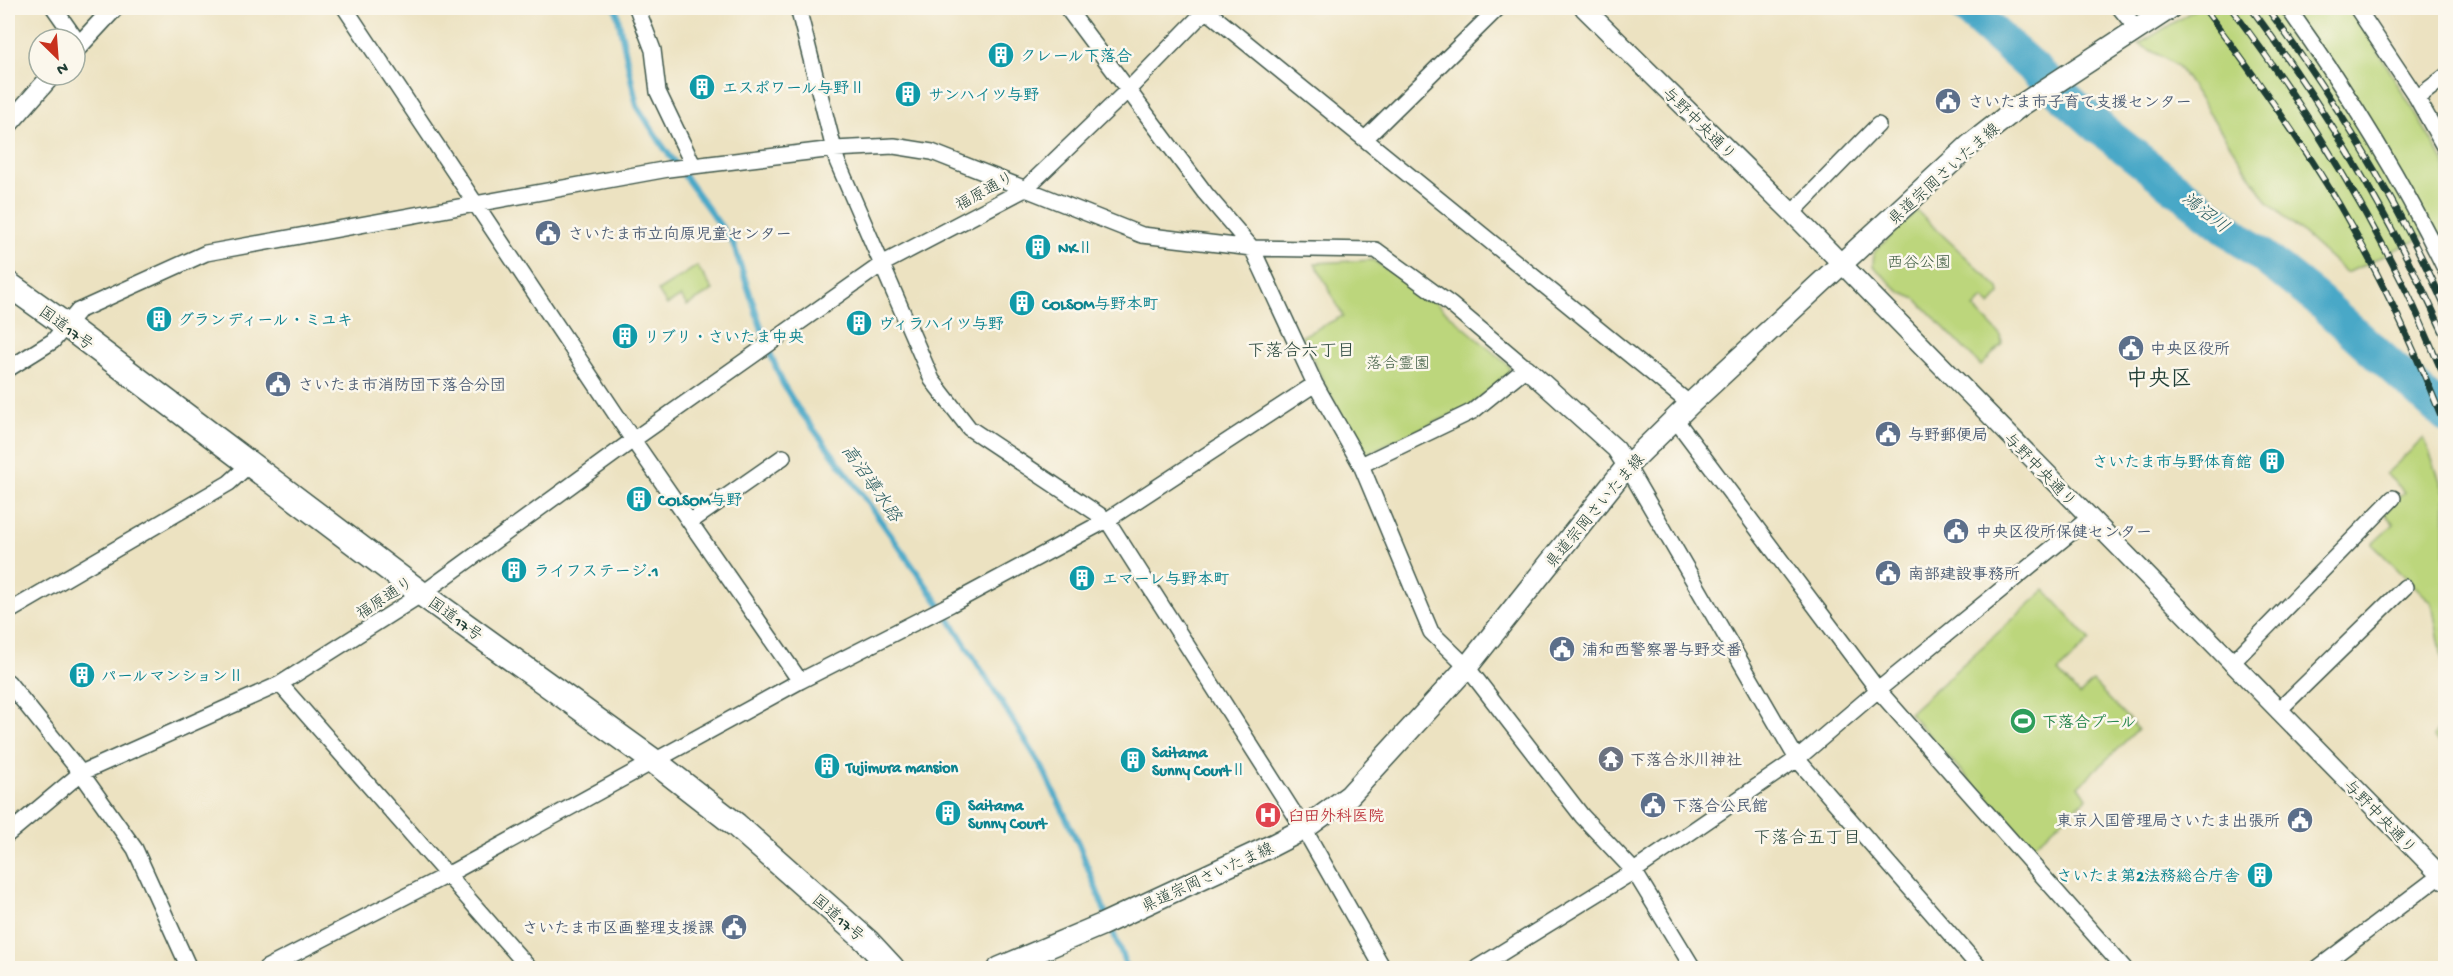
<svg xmlns="http://www.w3.org/2000/svg" width="2453" height="976" font-family="'Gochi Hand','Klee One',sans-serif">
  <rect width="100%" height="100%" fill="#fbf7ec"/>
  <filter id="ink" filterUnits="userSpaceOnUse"><feTurbulence type="fractalNoise" baseFrequency=".0167" numOctaves="2"/><feDisplacementMap in="SourceGraphic" scale="12" xChannelSelector="R" yChannelSelector="G"/><feConvolveMatrix kernelMatrix="1 2 1 2 8 2 1 2 1" color-interpolation-filters="sRGB"/></filter>
  <filter id="wash" filterUnits="userSpaceOnUse"><feTurbulence type="fractalNoise" baseFrequency=".008" numOctaves="4" result="noise"/><feDisplacementMap in="SourceGraphic" scale="24" xChannelSelector="R" yChannelSelector="G"/><feGaussianBlur stdDeviation="1.35" result="paint"/><feColorMatrix in="noise" values="0 0 0 0 0 0 0 0 0 0 0 0 0 0 0 0 0 1.4 0 .05"/><feComposite in="paint" operator="in"/></filter>
  <g filter="url(#wash)">
    <rect width="100%" height="100%" fill="#ece2c1"/>
    <path fill="#bcd67b" stroke="#6e8a58" stroke-width="1.5" d="M2197,8h153l15,21 80,134v90l-11,-22 -87,42 -79,-71 -90,-136 -39,-22z
      M1917,211l82,77 1,6 -10,11 -7,-6 -9,9 27,28 1,8 -21,22 -65,-67 -16,-7 -27,-26 1,-14z
      M1373,260l56,37 80,69v7l-40,34 -106,48 -39,-72 -22,-47 41,-20 -28,-53z
      M697,266l16,24 -26,16 -6,-10 -14,9 -9,-14z
      M2424,438l21,56v179l-13,-70 -60,-59 22,-20 -10,-11 21,-21 -19,-18z
      M2045,590l45,50 -32,32 21,23 14,-13 45,47 -59,57 8,12 -57,50 -121,-135z
      M2445,721v28l-12,-13z"/>
    <g fill="none" stroke-linecap="round" stroke-linejoin="round">
      <path stroke="#48a8c7" stroke-width="6" d="M616,8l21,98 25,39 71,98 35,105 15,36 14,23 52,69 96,136 97,155 37,78 48,123"/>
      <path stroke="#48a8c7" stroke-width="34" d="M1966,8l136,122 216,170 128,116"/>
    </g>
  </g>
  <g filter="url(#ink)">
    <g fill="none" stroke-linecap="round" stroke-linejoin="round">
      <defs>
        <path id="minor" d="M54,8l26,37
          M345,8l288,432 167,241
          M637,8l16,42 5,42 35,73
          M798,8l39,153 95,219 37,48 138,92 197,309 79,139
          M1067,8l138,185 47,55 63,136 46,81 70,167 36,35 115,149 52,55 59,97
          M2120,8l17,21
          M2288,8c59,83 114,170 158,263
          M2357,8l60,90 29,52
          M1206,10l484,394
          M2417,98l29,-22
          M1365,139l133,-131
          M1792,213l86,-88
          M8,369l45,-28 25,-30 128,-58 462,-84 166,-20 60,-3 38,6 210,83 110,13 124,2 74,54 76,64 -53,43 -112,54
          M1675,419l203,271 246,278
          M1627,466l170,293 183,209
          M690,522l93,-65
          M8,612l221,-129 21,-19
          M2231,664l162,-166
          M8,682l73,91 54,76 54,119
          M280,684l249,284
          M2278,711l127,-124
          M8,834l73,-61 199,-89 142,-90 211,-154 249,-176 143,-75 103,-99 80,-82
          M266,968l181,-93 353,-194 151,-77 156,-84 208,-136
          M1477,968l157,-97 163,-112 81,-69 211,-172
          M2318,968l128,-97"/>
        <path id="tertiary" d="M1584,8l208,205 654,668
          M75,50l39,-42
          M8,125l44,-50
          M1526,368l90,81 11,17"/>
        <path id="secondary" d="M999,968l102,-43 172,-80 31,-16 45,-33 118,-129 160,-201 63,-62 280,-259 50,-39 150,-98"/>
        <path id="trunk" d="M8,284l59,42 355,268 233,168 81,63 131,116 25,27"/>
      </defs>
      <use href="#minor" stroke="#3e5649" stroke-width="18"/>
      <use href="#tertiary" stroke="#3e5649" stroke-width="21"/>
      <use href="#secondary" stroke="#3e5649" stroke-width="24"/>
      <use href="#trunk" stroke="#3e5649" stroke-width="27"/>
      <use href="#minor" stroke="#fff" stroke-width="15"/>
      <use href="#tertiary" stroke="#fff" stroke-width="18"/>
      <use href="#secondary" stroke="#fff" stroke-width="21"/>
      <use href="#trunk" stroke="#fff" stroke-width="24"/>
      <defs>
        <path id="rail" d="M2204,8c48,64 95,129 136,198 41,70 76,146 106,222
          M2231,8c65,86 123,179 172,276 16,31 28,64 43,96
          M2251,8c76,103 142,213 195,331
          M2267,8c69,93 131,194 179,301"/>
      </defs>
      <use href="#rail" stroke="#1f3d34" stroke-width="7"/>
      <use href="#rail" stroke="#fbf7ec" stroke-width="4.5" stroke-dasharray="14" stroke-linecap="butt"/>
    </g>
  </g>
  <defs>
    <symbol id="building-disc" viewBox="-11 -11 22 22"><circle r="9.5" fill="#0f9aa8" stroke="#fbf7ec"/><path d="M-4-6H4V6H1V3H-1V6H-4ZM-2.5-4.3h1.7v1.8h-1.7ZM.8-4.3h1.7v1.8H.8ZM-2.5-1h1.7V.8h-1.7ZM.8-1h1.7V.8H.8Z" fill="#fff"/></symbol>
    <symbol id="civic-disc" viewBox="-11 -11 22 22"><circle r="9.5" fill="#5c6f8a" stroke="#fbf7ec"/><path d="M-.6-6.5H3V-4.5H.6V-3L4-1V1h2V6H-6V1h2V-1L-.6-3ZM-1.2 2.5V6h2.4V2.5Z" fill="#fff"/></symbol>
    <symbol id="stadium-disc" viewBox="-11 -11 22 22"><circle r="9.5" fill="#2e9e5b" stroke="#fbf7ec"/><path d="M0-5a6.5 5 0 1 0 0 10a6.5 5 0 1 0 0-10ZM-3.5-1.8h7v3.6h-7Z" fill="#fff"/></symbol>
    <symbol id="temple-disc" viewBox="-11 -11 22 22"><circle r="9.5" fill="#6b7280" stroke="#fbf7ec"/><path d="M0-6L5-2H3V0L6.5 2.5H4V6H1.5V3h-3V6H-4V2.5H-6.5L-3 0V-2H-5Z" fill="#fff"/></symbol>
    <symbol id="hospital-disc" viewBox="-11 -11 22 22"><circle r="9.5" fill="#e0444e" stroke="#fbf7ec"/><path d="M-5-5h3v3.5h4V-5h3V5h-3V1.5h-4V5h-3Z" fill="#fff"/></symbol>
  </defs>
  <g fill-rule="evenodd">
    <use href="#building-disc" x="986" y="40" width="30" height="30"/>
    <use href="#building-disc" x="687" y="72" width="30" height="30"/>
    <use href="#building-disc" x="893" y="79" width="30" height="30"/>
    <use href="#civic-disc" x="1933" y="86" width="30" height="30"/>
    <use href="#civic-disc" x="533" y="218" width="30" height="30"/>
    <use href="#building-disc" x="1023" y="232" width="30" height="30"/>
    <use href="#building-disc" x="1007" y="288" width="30" height="30"/>
    <use href="#building-disc" x="144" y="304" width="30" height="30"/>
    <use href="#building-disc" x="844" y="308" width="30" height="30"/>
    <use href="#building-disc" x="610" y="321" width="30" height="30"/>
    <use href="#civic-disc" x="2116" y="333" width="30" height="30"/>
    <use href="#civic-disc" x="263" y="369" width="30" height="30"/>
    <use href="#civic-disc" x="1873" y="419" width="30" height="30"/>
    <use href="#building-disc" x="2257" y="446" width="30" height="30"/>
    <use href="#building-disc" x="624" y="484" width="30" height="30"/>
    <use href="#civic-disc" x="1941" y="516" width="30" height="30"/>
    <use href="#building-disc" x="499" y="555" width="30" height="30"/>
    <use href="#civic-disc" x="1873" y="558" width="30" height="30"/>
    <use href="#building-disc" x="1067" y="563" width="30" height="30"/>
    <use href="#civic-disc" x="1547" y="634" width="30" height="30"/>
    <use href="#building-disc" x="67" y="660" width="30" height="30"/>
    <use href="#stadium-disc" x="2008" y="706" width="30" height="30"/>
    <use href="#temple-disc" x="1596" y="744" width="30" height="30"/>
    <use href="#building-disc" x="1118" y="745" width="30" height="30"/>
    <use href="#building-disc" x="812" y="751" width="30" height="30"/>
    <use href="#civic-disc" x="1638" y="790" width="30" height="30"/>
    <use href="#building-disc" x="933" y="798" width="30" height="30"/>
    <use href="#hospital-disc" x="1253" y="800" width="30" height="30"/>
    <use href="#civic-disc" x="2285" y="805" width="30" height="30"/>
    <use href="#building-disc" x="2245" y="860" width="30" height="30"/>
    <use href="#civic-disc" x="719" y="912" width="30" height="30"/>
  </g>
  <g text-anchor="middle" stroke-width="5" stroke-linejoin="round" paint-order="stroke">
    <g font-size="16" font-weight="bold" fill="#0d838f" stroke="#fbf7ec" text-anchor="start">
      <text x="1020" y="61">クレール下落合</text>
      <text x="722" y="93">エスポワール与野Ⅱ</text>
      <text x="928" y="100">サンハイツ与野</text>
      <text x="1058" y="253">NKⅡ</text>
      <text x="1042" y="309">COLSOM与野本町</text>
      <text x="178" y="325">グランディール・ミユキ</text>
      <text x="878" y="329">ヴィラハイツ与野</text>
      <text x="644" y="342">リブリ・さいたま中央</text>
      <text x="2252" y="467" text-anchor="end">さいたま市与野体育館</text>
      <text x="658" y="505">COLSOM与野</text>
      <text x="534" y="576">ライフステージ.1</text>
      <text x="1102" y="584">エマーレ与野本町</text>
      <text x="101" y="681">パールマンションⅡ</text>
      <text x="1152" y="757">Saitama<tspan x="1152" dy="18">Sunny CourtⅡ</tspan></text>
      <text x="846" y="772">Tujimura mansion</text>
      <text x="968" y="810">Saitama<tspan x="968" dy="18">Sunny Court</tspan></text>
      <text x="2240" y="881" text-anchor="end">さいたま第2法務総合庁舎</text>
    </g>
    <g font-size="16" font-weight="bold" fill="#4e5e75" stroke="#fbf7ec" text-anchor="start">
      <text x="1968" y="107">さいたま市子育て支援センター</text>
      <text x="568" y="239">さいたま市立向原児童センター</text>
      <text x="2150" y="354">中央区役所</text>
      <text x="298" y="390">さいたま市消防団下落合分団</text>
      <text x="1908" y="440">与野郵便局</text>
      <text x="1976" y="537">中央区役所保健センター</text>
      <text x="1908" y="579">南部建設事務所</text>
      <text x="1582" y="655">浦和西警察署与野交番</text>
      <text x="1672" y="811">下落合公民館</text>
      <text x="2280" y="826" text-anchor="end">東京入国管理局さいたま出張所</text>
      <text x="714" y="933" text-anchor="end">さいたま市区画整理支援課</text>
    </g>
    <g font-size="16" fill="#1f3d34" stroke="#fbf7ec">
      <text transform="translate(1700 123) rotate(45)" y="6">与野中央通り</text>
      <text transform="translate(1943 173) rotate(-42)" y="6">県道宗岡さいたま線</text>
      <text transform="translate(984 190) rotate(-29)" y="6">福原通り</text>
      <text transform="translate(67 327) rotate(36)" y="6">国道17号</text>
      <text transform="translate(2041 469) rotate(46)" y="6">与野中央通り</text>
      <text transform="translate(1594 510) rotate(-50)" y="6">県道宗岡さいたま線</text>
      <text transform="translate(384 597) rotate(-33)" y="6">福原通り</text>
      <text transform="translate(456 618) rotate(36)" y="6">国道17号</text>
      <text transform="translate(2381 816) rotate(46)" y="6">与野中央通り</text>
      <text transform="translate(1207 876) rotate(-25)" y="6">県道宗岡さいたま線</text>
      <text transform="translate(839 917) rotate(41)" y="6">国道17号</text>
    </g>
    <g font-size="16" fill="#3e5c42" stroke="#fbf7ec">
      <text x="1919" y="267">西谷公園</text>
      <text x="1398" y="368">落合霊園</text>
    </g>
    <g font-size="16" font-weight="bold" fill="#27864d" stroke="#fbf7ec" text-anchor="start">
      <text x="2042" y="727">下落合プール</text>
    </g>
    <g font-size="16" font-weight="bold" fill="#5b616d" stroke="#fbf7ec" text-anchor="start">
      <text x="1630" y="765">下落合氷川神社</text>
    </g>
    <g font-size="16" font-weight="bold" fill="#be3a42" stroke="#fbf7ec" text-anchor="start">
      <text x="1288" y="821">臼田外科医院</text>
    </g>
    <g font-size="18" font-style="italic" fill="#2b5d60" stroke="#fbf7ec">
      <text transform="translate(2206 212) rotate(38)" y="6">鴻沼川</text>
      <text transform="translate(872 483) rotate(55)" y="6">高沼導水路</text>
    </g>
    <g font-size="18" fill="#1f3d34" stroke="#fbf7ec">
      <text x="1301" y="356">下落合六丁目</text>
      <text x="1807" y="843">下落合五丁目</text>
    </g>
    <g font-size="22" font-weight="bold" fill="#1f3d34" stroke="#fbf7ec">
      <text x="2159" y="385">中央区</text>
    </g>
  </g>
  <rect width="2453" height="976" fill="none" stroke="#fbf7ec" stroke-width="30"/>
  <g transform="translate(57 57) rotate(155)"><circle r="28" fill="#fbf7ec" stroke="#a3ada2" stroke-width="1.5"/>
  <path d="M0-4.5L10 22L0 15L-10 22Z" fill="#c8321e"/>
  <text y="-9" font-size="16" font-weight="bold" text-anchor="middle" fill="#1f3d34">N</text>
  </g>
</svg>
